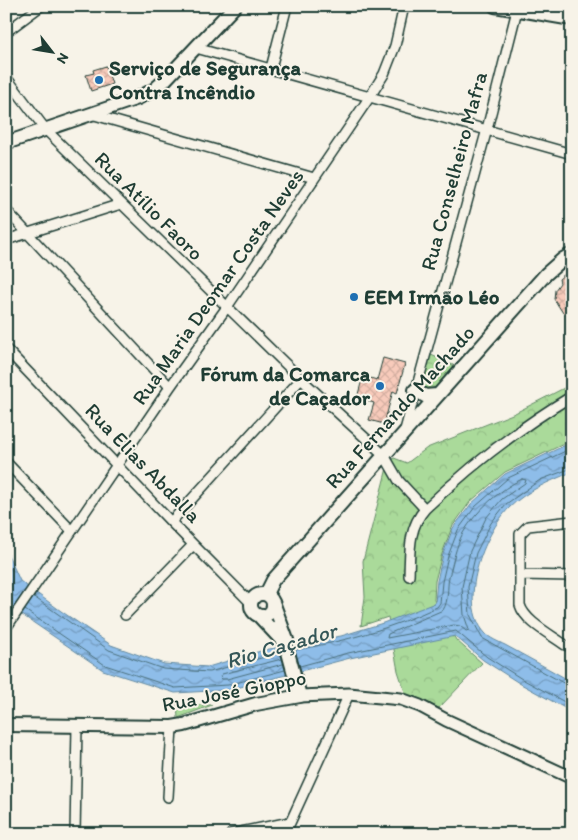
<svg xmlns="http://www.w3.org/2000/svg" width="578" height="840" font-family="Itim,sans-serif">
  <defs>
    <pattern id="park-crowns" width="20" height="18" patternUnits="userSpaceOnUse" patternTransform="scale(1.25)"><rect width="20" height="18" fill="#aada9a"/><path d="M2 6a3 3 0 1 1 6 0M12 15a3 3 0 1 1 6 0" fill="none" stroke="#92bc85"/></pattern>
    <pattern id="water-waves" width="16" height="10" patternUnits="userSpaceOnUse" patternTransform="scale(1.25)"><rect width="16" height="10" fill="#8ebde9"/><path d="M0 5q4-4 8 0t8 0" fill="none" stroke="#739bbe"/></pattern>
    <pattern id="building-cross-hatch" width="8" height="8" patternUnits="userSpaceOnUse" patternTransform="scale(1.25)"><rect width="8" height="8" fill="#f8cbbb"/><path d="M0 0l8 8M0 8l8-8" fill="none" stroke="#d4afa1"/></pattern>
  </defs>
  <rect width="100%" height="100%" fill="#f7f3e8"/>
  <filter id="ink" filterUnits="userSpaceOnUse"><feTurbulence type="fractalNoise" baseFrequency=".02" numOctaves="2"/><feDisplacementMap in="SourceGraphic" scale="10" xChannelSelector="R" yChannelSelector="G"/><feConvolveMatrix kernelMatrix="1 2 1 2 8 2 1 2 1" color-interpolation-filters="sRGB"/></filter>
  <g filter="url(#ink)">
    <path fill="url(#park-crowns)" stroke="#648c67" d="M429,354l26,12 -20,26 -7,3 -8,-9z
      M572,384v56l-67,32 -35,30 -18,25 -10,27 -7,27 -1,19 22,40 26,23 -43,45 -33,-13 -8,-24 -10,-54 -27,9 4,-29 -2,-36 24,-93 7,-10 13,5 20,-15 88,-35z
      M177,705h35l-34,13z"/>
    <path fill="url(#water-waves)" stroke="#628aa1" d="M572,442v30c-22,9 -46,19 -63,36 -25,26 -52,94 -24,125 4,5 14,9 20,12 22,12 44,24 67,37v30l-53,-29 -36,-23 -28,-24 -105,22 -121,32 -54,3 -72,-23 -97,-66v-54l14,31 41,30 50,34 53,19 44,3 56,-17 77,-14 42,-13 52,-20 2,-22 6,-27 10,-26 18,-24 34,-30z"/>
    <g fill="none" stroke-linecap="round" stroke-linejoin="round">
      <path stroke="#4b707c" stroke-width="1" d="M572,468l-32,12 -34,24 -15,19 -15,30 -8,34 2,28 12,23 85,47 5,1
        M522,479l4,1 -1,3 -23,16 -16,19 -16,33 -8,36 2,28 5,15 -3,1 -6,-5 -6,-1 -67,13 1,-4 55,-24c6,-9 4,-23 6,-33 4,-15 7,-31 14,-44 13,-22 37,-44 59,-54z
        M34,597l75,53 54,19 46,3 71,-19
        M25,610l80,55 70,23 53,-3 57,-15
        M295,650c51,-9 95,-21 142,-43l3,-4 2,-21 6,-26 10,-26 17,-23 33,-29 64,-30
        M282,659l-60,15 -2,3 2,2h5l56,-15
        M300,666l48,-13 108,-22 31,26 35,22 50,27"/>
    </g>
    <path fill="url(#building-cross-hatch)" stroke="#1f3d34" d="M106,66l6,18 -21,7 -5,-16 8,-2 -1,-3z
      M572,268v45h-9l-9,-14 1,-9 5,-7 -1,-4z
      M383,358l22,6 -8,29 -4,-2 -9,33 -15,-4 5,-17 -17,-5 6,-22 14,4z"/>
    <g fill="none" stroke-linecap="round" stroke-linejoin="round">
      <defs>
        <path id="minor" d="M6,32l35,-26
          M196,48l376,106
          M271,68l16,-62
          M6,77l40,53 255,249 83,76 15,26 26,28
          M91,114l223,64
          M6,210l164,177
          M6,240l115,-36
          M6,349l165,173 80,81
          M405,430l82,-301 30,-119
          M6,462l66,69
          M572,521l-44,5 -8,8v71c5,17 32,30 45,40l7,2
          M171,522l130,-143
          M520,575l52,1
          M409,576c1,-24 -1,-48 16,-67 44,-42 94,-81 147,-113
          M125,615l68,-70
          M6,628l164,-241 57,-80 142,-209 15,-24 11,-28 9,-40
          M168,797l4,-70
          M75,834l2,-108
          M231,834l59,-12
          M285,834l64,-140"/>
        <path id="tertiary" d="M300,696l49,-2 52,5 19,7 26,14 126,58"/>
        <path id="secondary" d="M495,6l77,13
          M6,143l132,-45 17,-9 10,-9 70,-74
          M415,390l10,6 12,-1
          M251 605a11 11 0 1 1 22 0a11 11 0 1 1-22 0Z
          M266,594l7,-14 273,-306 17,-15 9,-5
          M259,616l27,29
          M6,725l166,2 12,-2 72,-21 44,-8 -14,-51 1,-5 -14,-38"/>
      </defs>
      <use href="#minor" stroke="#1f3d34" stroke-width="12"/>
      <use href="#tertiary" stroke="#1f3d34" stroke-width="15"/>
      <use href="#secondary" stroke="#1f3d34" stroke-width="16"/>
      <use href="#minor" stroke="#f7f3e8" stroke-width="9"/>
      <use href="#tertiary" stroke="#f7f3e8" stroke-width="11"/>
      <use href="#secondary" stroke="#f7f3e8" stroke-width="12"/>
    </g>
  </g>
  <g fill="#1f6fb2" stroke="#f7f3e8" stroke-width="2">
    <circle cx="99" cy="80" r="5"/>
    <circle cx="354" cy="297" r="5"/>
    <circle cx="380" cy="386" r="5"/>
  </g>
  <g text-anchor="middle" stroke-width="4" stroke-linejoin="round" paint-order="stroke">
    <g font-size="21" font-weight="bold" fill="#1f3d34" stroke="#f7f3e8" text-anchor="start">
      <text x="109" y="75">Serviço de Segurança<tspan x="109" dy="24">Contra Incêndio</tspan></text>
      <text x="364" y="304">EEM Irmão Léo</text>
      <text x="370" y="381" text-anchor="end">Fórum da Comarca<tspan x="370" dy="24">de Caçador</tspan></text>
    </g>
    <g font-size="21" fill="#1f3d34" stroke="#f7f3e8">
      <text transform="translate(454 171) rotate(-75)" y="7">Rua Conselheiro Mafra</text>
      <text transform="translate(149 206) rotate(45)" y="7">Rua Atílio Faoro</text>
      <text transform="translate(218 287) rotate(-55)" y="7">Rua Maria Deomar Costa Neves</text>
      <text transform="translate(400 407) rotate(-48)" y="7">Rua Fernando Machado</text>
      <text transform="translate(143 463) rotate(46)" y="7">Rua Elias Abdalla</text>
      <text transform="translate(234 691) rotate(-11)" y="7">Rua José Gioppo</text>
    </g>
    <g font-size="22" font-style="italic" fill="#355758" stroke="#f7f3e8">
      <text transform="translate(281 645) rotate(-16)" y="8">Rio Caçador</text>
    </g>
  </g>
  <rect width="578" height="840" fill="none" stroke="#f7f3e8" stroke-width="25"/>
  <rect x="12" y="12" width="553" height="815" fill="none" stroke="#1f3d34" stroke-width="2" filter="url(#ink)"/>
  <g transform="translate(52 52) rotate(121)" stroke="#f7f3e8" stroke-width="4" paint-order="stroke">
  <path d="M0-4L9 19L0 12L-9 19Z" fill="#1f3d34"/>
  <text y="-8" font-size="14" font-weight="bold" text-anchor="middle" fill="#1f3d34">N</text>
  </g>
</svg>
